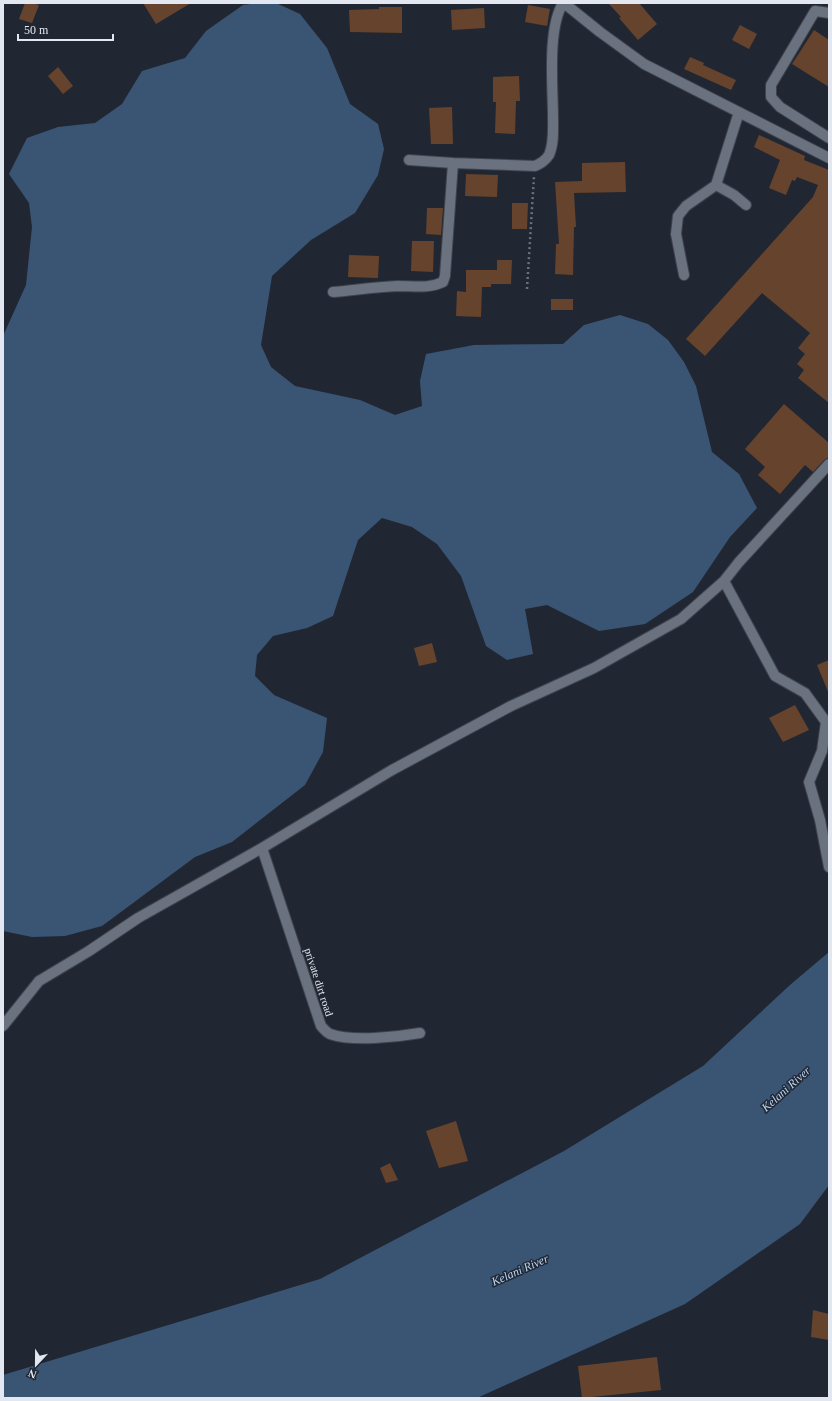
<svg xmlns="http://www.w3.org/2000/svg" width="832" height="1401" font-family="Georgia,serif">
  <rect width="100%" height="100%" fill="#212732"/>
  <path fill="#3a5574" d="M258,3h18l24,11 27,34 23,56 28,20 6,25 -6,26 -23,38 -44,27 -39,36 -11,69 10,22 24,19 65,14 35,15 27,-9 -2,-25 6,-27 48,-9 89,-1 21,-19 36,-10 28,9 20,16 16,22 12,24 16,66 27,22 18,34 -27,29 -37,55 -48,32 -46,7 -52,-26 -22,4 8,45 -26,6 -21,-14 -25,-70 -24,-32 -25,-17 -30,-9 -24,22 -25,76 -26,12 -34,8 -16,19 -2,21 19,19 53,23 -4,34 -18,33 -73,57 -37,15 -93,69 -37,10 -33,1 -29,-6v-595l23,-51 6,-58 -3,-24 -20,-29 18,-36 31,-11 37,-4 27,-19 20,-33 43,-13 21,-27 37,-26z
    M829,952v233l-29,39 -115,80 -208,94h-474v-23l317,-96 244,-128 139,-85 87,-81z"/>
  <path fill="#66432c" d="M25,3h8l6,2 -7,18 -13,-4z
    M143,3h48l-35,21z
    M608,3h31l18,21 -19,16 -19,-22 2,-1z
    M528,5l22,4 -3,17 -22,-4z
    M379,7h23v26l-52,-1 -1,-22 30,-1z
    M484,8l1,20 -33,2 -1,-20z
    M740,25l17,9 -8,15 -17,-9z
    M814,30l15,10v47l-37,-23z
    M690,57l14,6 -1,2 33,15 -5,10 -47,-21z
    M58,67l15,19 -10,8 -15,-18z
    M519,76l1,25h-4l-1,33 -20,-1 1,-31h-3v-25z
    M452,107l1,37h-22l-2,-36z
    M759,135l46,21 -1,4 25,10v233l-31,-25 6,-8 -7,-6 8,-10 -7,-6 12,-15 -48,-40 -57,63 -19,-17 127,-142 5,-12 -21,-8 -2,4 -3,-1 -6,15 -17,-7 11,-28 -26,-13z
    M625,162l1,30 -52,1 2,34h-2l-1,48 -18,-1 1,-30h3l-4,-62 27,-1v-18z
    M466,174l32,1 -1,22 -32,-1z
    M512,203h16l-1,26h-15z
    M427,208h16l-2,27 -15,-1z
    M412,241h22l-1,31 -22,-1z
    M349,255l30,1 -1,22 -30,-1z
    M497,260h15l-1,24h-20v3h-9l-1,30 -25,-1 1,-25 9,1v-22h31z
    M551,299h22v11h-22z
    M784,404l45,39v14l-5,3 -11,12 -8,-7 -25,29 -22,-19 7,-8 -20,-18z
    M432,643l5,19 -18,4 -5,-18z
    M829,660v34l-12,-29z
    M795,705l14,25 -26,12 -14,-24z
    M456,1121l12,40 -29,7 -13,-37z
    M390,1163l8,17 -12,3 -6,-15z
    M813,1310l16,4v26l-18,-3z
    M657,1357l4,33 -79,8 -4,-32z"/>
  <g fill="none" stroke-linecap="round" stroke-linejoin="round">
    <defs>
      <path id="minor" d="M564,3l36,29 44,32 185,94
        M829,13l-14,-2 -44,74v12l9,10 49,31
        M409,160l44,3 82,3c6,-3 10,-5 14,-11 5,-11 4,-25 4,-37 0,-31 -6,-89 10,-115
        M716,185l18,10 12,10
        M684,275l-8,-41 2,-18 8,-10 30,-21 23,-73
        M333,292c22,-2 43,-5 65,-6 15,0 31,3 45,-4l2,-6 8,-113
        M724,581l51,95 30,17 21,29 -4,29 -13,31 11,38 9,47
        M262,848l59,178c2,2 5,6 9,8 22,8 67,3 90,-1
        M3,1026l36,-45 50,-30 49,-33 124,-70 130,-78 119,-64 83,-38 87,-49 43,-38 15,-19 90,-98"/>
    </defs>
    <use href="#minor" stroke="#3e434d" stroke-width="12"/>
    <path stroke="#6c717b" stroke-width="2.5" stroke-dasharray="2 3" stroke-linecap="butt" d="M527,289l7,-113"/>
    <use href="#minor" stroke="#6a717f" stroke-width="10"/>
  </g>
  <g text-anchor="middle" stroke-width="3" stroke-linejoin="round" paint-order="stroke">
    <g font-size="11" fill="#e3e7ef" stroke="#212732">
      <text transform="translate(319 982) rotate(72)" y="4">private dirt road</text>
    </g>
    <g font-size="12" font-style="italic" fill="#b9d5f5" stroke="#212732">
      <text transform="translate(786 1089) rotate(-42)" y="4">Kelani River</text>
      <text transform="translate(520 1270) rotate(-24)" y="4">Kelani River</text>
    </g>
  </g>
  <rect width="832" height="1401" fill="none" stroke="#e3e7ef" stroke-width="8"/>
  <g transform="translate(36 1365) rotate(202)" stroke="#212732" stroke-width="3" paint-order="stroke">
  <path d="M0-3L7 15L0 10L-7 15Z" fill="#e3e7ef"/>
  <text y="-6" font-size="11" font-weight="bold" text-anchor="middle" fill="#e3e7ef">N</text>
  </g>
  <path d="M18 34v6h95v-6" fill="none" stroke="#e3e7ef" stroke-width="2"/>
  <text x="24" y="34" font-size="12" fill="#e3e7ef" stroke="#212732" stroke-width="3" paint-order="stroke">50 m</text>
</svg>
